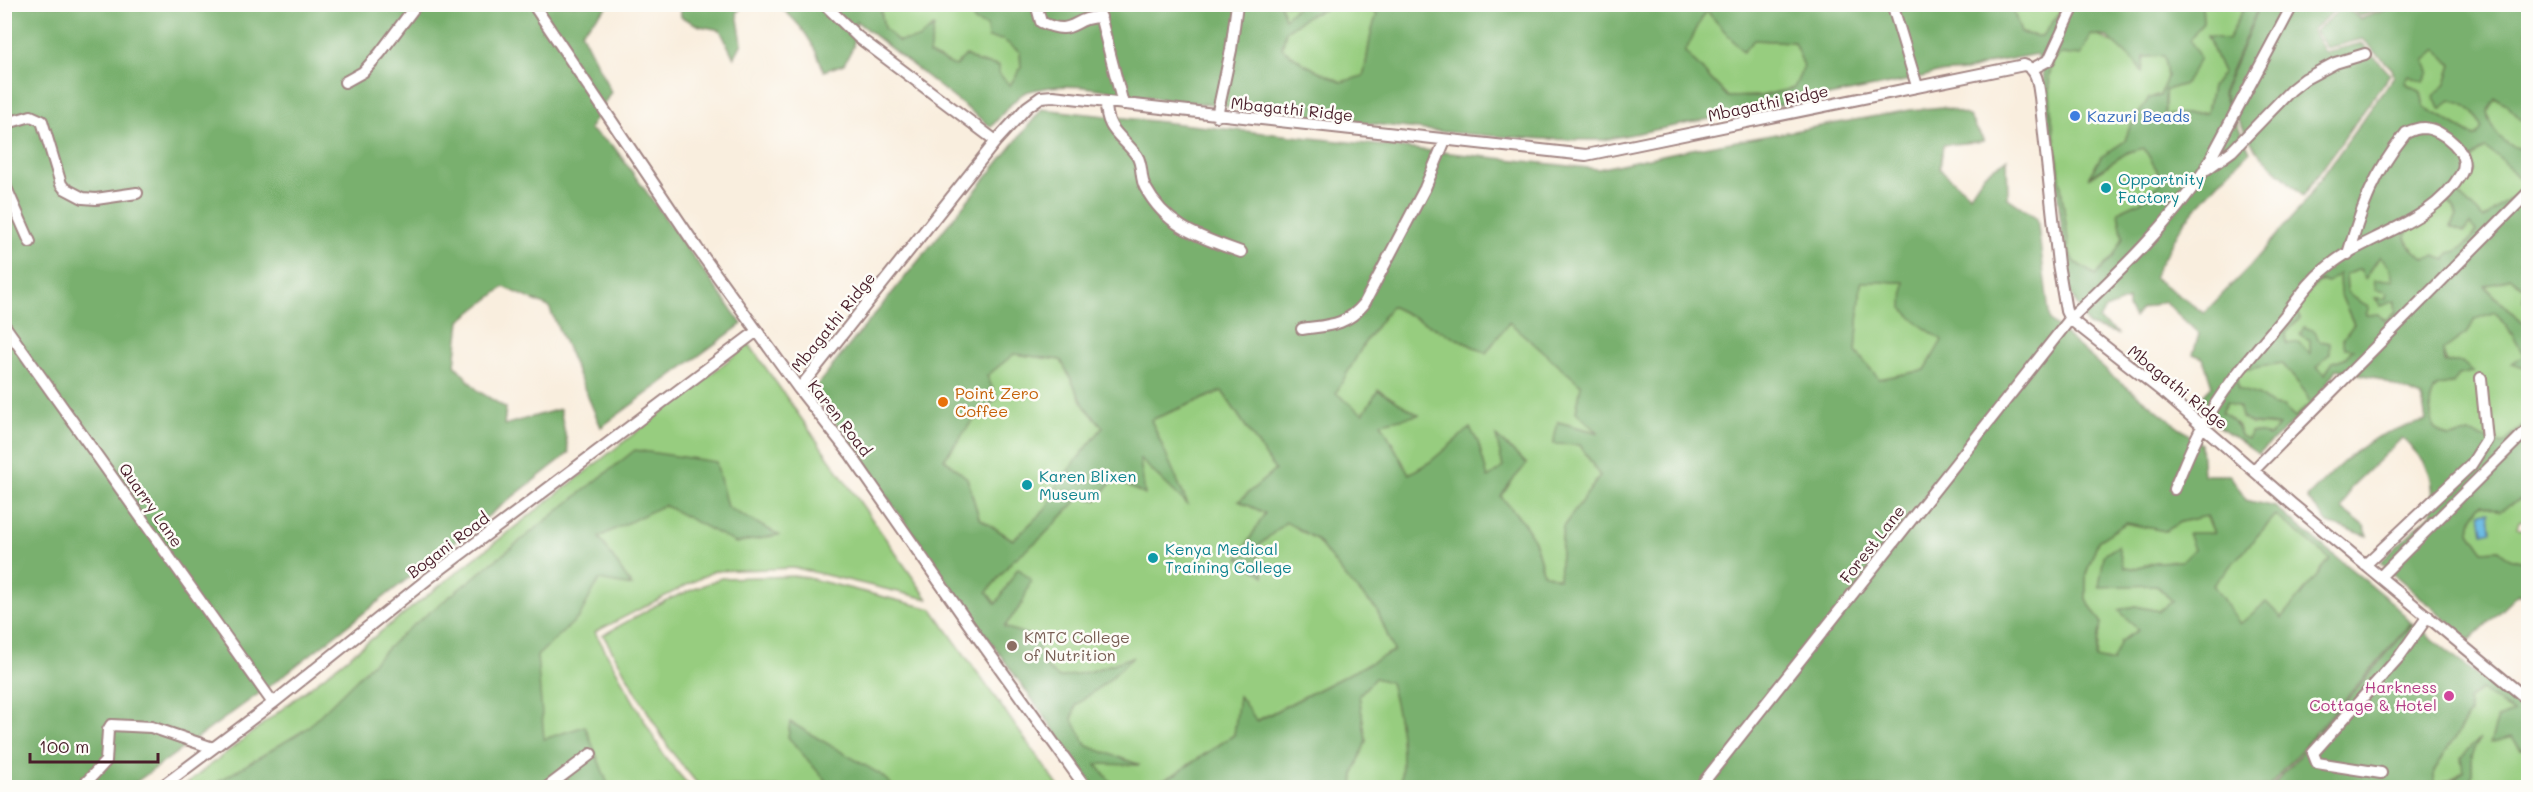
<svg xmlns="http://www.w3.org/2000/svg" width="2533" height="792" font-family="Mali,sans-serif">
  <rect width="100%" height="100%" fill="#fdfcf7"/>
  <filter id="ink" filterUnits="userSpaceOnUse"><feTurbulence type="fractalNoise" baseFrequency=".0167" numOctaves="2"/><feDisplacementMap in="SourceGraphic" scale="12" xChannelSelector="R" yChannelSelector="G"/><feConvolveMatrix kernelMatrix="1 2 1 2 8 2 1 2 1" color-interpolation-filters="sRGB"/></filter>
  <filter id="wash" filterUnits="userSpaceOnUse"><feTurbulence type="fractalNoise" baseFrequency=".008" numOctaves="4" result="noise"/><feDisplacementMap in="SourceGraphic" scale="24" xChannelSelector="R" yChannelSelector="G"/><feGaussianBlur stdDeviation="1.35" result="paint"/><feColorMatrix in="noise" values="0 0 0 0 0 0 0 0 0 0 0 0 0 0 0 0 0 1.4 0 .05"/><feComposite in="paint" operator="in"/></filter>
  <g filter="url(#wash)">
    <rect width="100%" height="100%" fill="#f9eede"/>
    <path fill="#97cd7f" stroke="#707655" stroke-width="1.5" d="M1280,4l19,1 -14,14z
      M886,5h83l19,21 32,26 1,16 -11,18 -11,-12v-8l-22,-4 -11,-7 -11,12 -26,-13 4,-27 -15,12 -20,2 -14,-13 -3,-17z
      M1331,5h38l8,10c-9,20 -8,41 -14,62l-22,5 -35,-17 -24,-17 4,-17 23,-16 23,-8z
      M2011,5h54l-23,32 -21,-4z
      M2202,5h43l-17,35 -21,-4 16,36 -11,15 -5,26 -43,2 1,-25 20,-6 5,-44 13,-18z
      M1706,10l37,41 11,-11 40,2 10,24 -10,22 -33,8 -33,1 -43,-45z
      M2091,35c21,3 39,17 50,36l3,-14 20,-1 3,21 -7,19h-6l-25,33 -4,12 -24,16 -12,20 39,-25 16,-4 13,22 2,15 -19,17 -22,10 5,26 -10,19 -18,18 -19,-12 -6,-8 -19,-145 -2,-35 6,-17z
      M2437,48l15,17 -6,18 4,17c19,5 24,10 32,28l-6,9 -52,-30 -3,-15 -17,-10z
      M2494,98l11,5 23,24v8l-9,14c-17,-6 -29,-20 -32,-37z
      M2485,148l15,10 27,28c-14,12 -30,20 -43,33l-28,-27c1,-18 15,-34 29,-44z
      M2445,199l9,9 3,8 -6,10 20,-2 5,7c-7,10 -18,26 -31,29 -19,5 -34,-9 -40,-25l7,-10z
      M2380,256l10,11 4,14 -7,10 -1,8 -10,-1 19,3 1,11 -11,8 -20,-5 -5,-12 -13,-12 -1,-16 14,-6 5,10z
      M2339,274l1,19 14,32 -11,14 2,8 8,2 -8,9 -12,4 -8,12 -8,-7 12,-14 -19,-13 1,14 -24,-10 -1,-11 14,-15 -4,-10c14,-19 21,-27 43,-34z
      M2510,276l15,13 -2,11 5,6 -1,21 -43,-42 17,-3z
      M1861,281l43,1 15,42 24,16 -18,30 -46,9 -23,-27z
      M1391,306l95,47 23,-31 73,63 18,48 -42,-11 22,23 20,31 -37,51 -4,53 -16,-7c-8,-39 -15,-47 -42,-76l9,-14 16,-19 -29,-27 6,30 -15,12 -10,-37 -8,-13 -40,33 -21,12 -28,-51 36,-8 -38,-25 -16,24 -28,-20 30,-52z
      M2494,311l18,23 13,23 -13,7 16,5v52l-25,24 -32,-11 -23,3 -14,-8c-4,-16 -7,-28 2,-42l17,-4 -10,-33 25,-18 7,-13z
      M749,344l179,255 -132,-31 -82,3 -119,61 69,124 26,31 -509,1z
      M1014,354l47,6 24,47 19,20 -45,55 -13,27 -33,31 -34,-22 -12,-40 -23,-18 26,-36 27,-26 -11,-22z
      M2282,363l24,30 5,11 -16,13 -12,-11 -11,-1 -14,-10 -20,-6 -2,-18z
      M1222,391l53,79 -36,31 26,12 -26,45 24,17 -9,-26 32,-27 30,17 32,41 29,30 17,41 -138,70 -16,-24 -6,38 -59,39 -27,13h-33l-20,-23h43l-51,-17 -15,-28 4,-14 33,-25 23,-22 -40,13 -33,7 -13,-11 -8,-18 -34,-22 18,-23h-26l-10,-11 26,-32 30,-24 38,-40 17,3 17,-21 26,-21 47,45 -36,-83z
      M2227,402l12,5 12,17 28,2 -9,10 -19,-4 -4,8 -7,-4 -2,-10 -17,-14z
      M2528,495v24l-9,2 -2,7 11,4v30c-11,-1 -21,-3 -29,-12l-16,1 -13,-19 2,-14 10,-14 18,6z
      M2276,515l54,44 -48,60 -42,6 -27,-40z
      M2206,516l8,17 -33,28 -25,1 -24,7 -8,-1 -25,18 57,-1 16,16 -13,10 -24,-5 -15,4 18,20 -17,11 -8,21 -17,-4 5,-36 -15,-22v-26l12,-33 27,-18 40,8 15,-9z
      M800,576l132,33 127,178h-359l-30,-37 -67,-115 59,-33 59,-24z
      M1375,678l15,4c10,39 16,64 10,105l-47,1 1,-15 12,-32 -7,-46z
      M2481,690l33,22 -16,6 -7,24 21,-5 9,12 7,2v36h-59l3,-14v-18l7,-15c-13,27 -14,39 -45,45v-14l36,-58 -2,-12z"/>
    <path fill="#79b06e" stroke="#62684c" stroke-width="1.5" fill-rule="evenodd" d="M1280,4l5,14 14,-13h32l2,2 -24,8 -23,16 -4,17 24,17 35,17 22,-6c6,-20 5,-41 14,-61l-8,-10 642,-1 10,29 21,4 23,-32h137l1,17 -13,18 10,18 -15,26 -20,6v25l42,-2 5,-26 11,-15 -16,-36 21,4 17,-35h14l-37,88 28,58 -33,33 -33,38 -31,55 51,36 46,-47 50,-58 94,-132 -2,-7 -29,-30 -36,9 -12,-17 29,-25 16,13 40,-14h128v122l-23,-24 -10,-5 -8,14c3,17 15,31 32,37l9,-14v102l-5,3v11l5,9v46l-5,-6 2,-11 -15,-12 -9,5 -17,4 43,41 1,-2v44l-17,-5 13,-8 -12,-22 -17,-22 -20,7 -7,13 -25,18 2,12h17l11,10 -14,3 -6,8 -17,4c-9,14 -6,26 -2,42l14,8 23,-3 32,10 25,-23v74l-28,16 -18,-7 -10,14 -2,14 13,19 16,-1c8,9 18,11 29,12v36l-10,-4 -48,46 -90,-78 52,-49c3,-40 -2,-47 -30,-75l-51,49 -9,22 22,17 4,10 -40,-13 -21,-25c20,-20 41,-44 66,-58 16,-10 35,-14 53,-19l-4,-24 -49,-20 -36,-8 -20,31 -59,54 -45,-32 -17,-18 16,-18 -9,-28 -10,-4 6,-20 -35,-33 -23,8 -7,9 -6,-10v-8l-23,9 -6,11 20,14 -31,-9 -19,-35 -26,-218 -6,-18 -43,8 -28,9 -29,2 -32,8 -302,59c-145,1 -290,-26 -434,-40 -49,-5 -94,-23 -143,-8 -9,3 -28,27 -35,35l-135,-106 -3,26 -9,17 -20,7c-11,-30 -22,-46 -46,-66h108l-5,7 3,16 14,13 20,-2 16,-12 -5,27 26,12 11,-11 11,7 22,4v8l11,11 11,-17 -1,-16 -17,-12 -15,-2 -1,-12 -13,-5 -5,-16h-7zM1706,10l37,42 11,-12 40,2 10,24 -10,22 -33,8 -33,1 -43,-45zM2091,35l17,2 29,27 5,8 2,-15 20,-1 3,21 -7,19 -11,2 -20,31 -4,12 -24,16 -13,21 40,-26 16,-4 13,22 2,15 -19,17 -22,10 5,26 -10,19 -18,18 -19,-12 -6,-8 -19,-145 -2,-35 5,-17 8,-4 19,2zM2437,49l15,16 -6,18 -13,14 8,13 9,-10c19,5 24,10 32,28l-6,9 -52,-30 -3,-15 -16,-9 4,-7 15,6 5,-10 -4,-11zM2485,148l15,10 26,28c-13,12 -29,20 -42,33l-28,-27c1,-12 10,-18 20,-21l-5,-13zM2445,199l9,9 3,8 -6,11 13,5 7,-8 5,7c-7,11 -13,20 -27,22l-3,7 -11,-4 -10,3 -16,-13 -4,-11 7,-10zM2380,256l10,11 3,13h-19l2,10 11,2 -1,7 -11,-1 6,8 14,-5 1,12 -11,7 -6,-6 -13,1 3,-8 -9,-4 -13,-12 -1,-16 14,-6 5,10zM2339,274l1,19 14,31 -11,15 2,9 8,1 -8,9 -12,4 -8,12 -8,-7 13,-14v-10l-11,-2 -4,-10 -11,-4 -4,8 10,5v14l-11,-12 -12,2 -1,-11 14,-15 -4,-11 11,-14 13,-13 7,3zM2282,363l24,30 4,11 -15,13 -12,-11 -11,-1 -14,-10 -20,-6 -2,-18zM2227,402l12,5 2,11c14,9 22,4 38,8l-9,10 -19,-4 -4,7 -7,-3c-3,-13 -7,-18 -19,-24z
      M5,5h604l-28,27 30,60 -22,37 25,18 128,177 -141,103 -52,-120 -45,-20 -44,34 -5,44 23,26 28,17 -2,17 56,-16 9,44 -290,226 -150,108 -124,1z
      M680,5h63l-6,8 5,30 -8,15 -14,-28 -20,-4 -19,-9z
      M2260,5h81l-29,25 13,22 37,-9 28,31 -87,122 -47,-46 -33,-57z
      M2346,5h49l-35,11z
      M1943,107l26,9 15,25 -41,4 -3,24 30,26 14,-21 23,-15 1,39 29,20 13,103 60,53 91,70 2,31h27l16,25 29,7 120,98 16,18 -142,164h-869c5,-41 0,-65 -10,-105l-15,-4 -16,17 7,46 -12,32 -1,14h-205l27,-13 59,-39 5,-39 18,25 137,-70 -17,-41 -29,-30 -32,-41 -30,-17 -31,27 9,27 -25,-19 26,-44 -26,-12 36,-31 -53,-79 -71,29 37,85 -48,-46 5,36 -31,-16 -17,21 -17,-3 -38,40 -30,24 -25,31 9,12 22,-36 13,12 -9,24 -18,23 37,12 -3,10 8,18 13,11 33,-7 41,-14 -24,23 -33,25 -4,14 15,27 53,19 -44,-1 19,23h-20l-231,-322 -51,-75 229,-281 556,60 83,-18 229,-41zM1861,282h43l-1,27 16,15 23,16 -17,30 -46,9 -23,-27zM1391,306l95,47 23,-31 72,63 -5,27 23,21 -41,-11 -5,22 27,1 20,31 -37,51 -4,52 -16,-6c-8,-39 -15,-47 -42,-76l9,-14 17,-19 -31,-28 7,31 -15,11 -10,-36 -8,-14 -40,34 -21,12 -28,-51 38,-8 -41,-25 -15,24 -27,-21 29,-51zM1014,354l47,6 24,47 18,20 -44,55 -13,27 -33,31 -34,-22 -12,-40 -23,-19 26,-35 27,-26 -10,-22zM2276,515l54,44 -48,59 -16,-16 -26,22 -27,-39zM2207,516l7,17h-26l6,17 -13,11 -25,1 -24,7 -8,-1 -6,-22 -14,9 -5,32 57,-2 16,16 -13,10 -24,-5 -16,4 19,20 -17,11 -9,21 -16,-4 5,-36 -15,-23v-25l12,-33 28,-18 39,8 15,-9z
      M635,450l81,12 11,45 52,28 -43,8 -72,-38 -65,32 33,49 -33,-6 -20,37 -42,39 7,83 41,-13 24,61 -401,1 98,-59 96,-95z
      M2413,623l115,93v35l-7,-2 -10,-12 -21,6 8,-25 15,-6 -32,-22 -13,10 2,13 -36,58v14l18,-3 11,-10 -2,-15 19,-19 -8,17v18l-3,14 -198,1z
      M790,722l90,52 14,13h-63l-43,-50z"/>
    <path fill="#67bae3" stroke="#586c87" stroke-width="1.5" d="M2489,512l2,19 -8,2 -3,-20z"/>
  </g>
  <g filter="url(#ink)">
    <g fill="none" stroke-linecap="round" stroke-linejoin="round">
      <defs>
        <path id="minor" d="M533,4l164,244 102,141 52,66 128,184 107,149
          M824,4l34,33 138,104
          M1036,4l5,18c34,16 30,-5 60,-5
          M1097,4l26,100
          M1892,4l25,82
          M2032,69l17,-9 26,-56
          M345,82l18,-10 17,-19 37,-49
          M1106,102c0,30 16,33 31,54 6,9 3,22 8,31 22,41 55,50 96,65
          M1217,116l14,-66 6,-46
          M4,124l27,-8 11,5 19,63 3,4 19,10 13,1 41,-6
          M2207,169l25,-18 59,-61 14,-11 30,-16 30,-9
          M4,183l26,59
          M4,325l269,378
          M1302,329c27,-4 44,-3 62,-25l61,-116 20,-48
          M799,389l197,-248 31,-34 14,-10 12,-1 533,59 438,-90c14,4 14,20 16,32l18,167 8,47 4,8 93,73 129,112 236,196
          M2254,470l274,-277
          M2174,489c9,-20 17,-42 28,-62 21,-40 53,-75 82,-110 13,-16 24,-35 41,-48 43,-37 105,-42 136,-95 12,-21 -19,-45 -37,-46 -7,0 -12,2 -18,5 -32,40 -44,73 -58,121
          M2365,565l106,-100 16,-25 -6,-62
          M2381,576l147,-147
          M2381,773l-64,-10 -4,-10 86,-96 29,-41
          M81,788l25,-27 2,-31 3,-5 40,2 62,21
          M160,788l113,-85 156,-125 328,-247
          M546,788l45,-34
          M1699,788l371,-469c48,-46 97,-92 134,-148l89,-167"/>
      </defs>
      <use href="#minor" stroke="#a28684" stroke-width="14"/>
      <use href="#minor" stroke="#fff" stroke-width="10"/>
    </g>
  </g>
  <circle fill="#3f7fe0" stroke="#fdfcf7" stroke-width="2" cx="2075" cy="116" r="6"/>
  <g fill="#0f9aa8" stroke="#fdfcf7" stroke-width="2">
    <circle cx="2106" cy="188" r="6"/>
    <circle cx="1027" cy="485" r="6"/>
    <circle cx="1153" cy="558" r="6"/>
  </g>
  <circle fill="#e8710a" stroke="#fdfcf7" stroke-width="2" cx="943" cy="402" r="6"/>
  <circle fill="#8d6e63" stroke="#fdfcf7" stroke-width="2" cx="1012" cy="646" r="6"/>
  <circle fill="#d1479c" stroke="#fdfcf7" stroke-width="2" cx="2449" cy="696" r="6"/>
  <g text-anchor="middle" stroke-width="5" stroke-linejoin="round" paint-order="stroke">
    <g font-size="16" fill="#4a1f2b" stroke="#fdfcf7">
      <text transform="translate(1768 103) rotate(-12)" y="6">Mbagathi Ridge</text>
      <text transform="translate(1292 109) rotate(6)" y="6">Mbagathi Ridge</text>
      <text transform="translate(833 322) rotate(-51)" y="6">Mbagathi Ridge</text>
      <text transform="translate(2178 387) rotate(39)" y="6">Mbagathi Ridge</text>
      <text transform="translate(840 418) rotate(52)" y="6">Karen Road</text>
      <text transform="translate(151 505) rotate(55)" y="6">Quarry Lane</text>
      <text transform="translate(1872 544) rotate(-52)" y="6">Forest Lane</text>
      <text transform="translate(448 545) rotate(-37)" y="6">Bogani Road</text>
    </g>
    <g font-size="16" fill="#366cbe" stroke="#fdfcf7" text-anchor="start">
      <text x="2087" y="122">Kazuri Beads</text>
    </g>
    <g font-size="16" fill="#0d838f" stroke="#fdfcf7" text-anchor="start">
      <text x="2118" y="185">Opportnity<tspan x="2118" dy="18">Factory</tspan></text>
      <text x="1039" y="482">Karen Blixen<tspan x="1039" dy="18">Museum</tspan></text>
      <text x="1165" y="555">Kenya Medical<tspan x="1165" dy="18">Training College</tspan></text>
    </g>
    <g font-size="16" fill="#c56008" stroke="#fdfcf7" text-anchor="start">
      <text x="955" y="399">Point Zero<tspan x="955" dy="18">Coffee</tspan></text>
    </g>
    <g font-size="16" fill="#785e54" stroke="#fdfcf7" text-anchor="start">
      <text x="1024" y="643">KMTC College<tspan x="1024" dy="18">of Nutrition</tspan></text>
    </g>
    <g font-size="16" fill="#b23c85" stroke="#fdfcf7" text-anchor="end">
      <text x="2437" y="693">Harkness<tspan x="2437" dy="18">Cottage &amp; Hotel</tspan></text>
    </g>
  </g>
  <rect width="2533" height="792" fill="none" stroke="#fdfcf7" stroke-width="24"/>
  <path d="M30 753v9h128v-9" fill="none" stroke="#4a1f2b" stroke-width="3"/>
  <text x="39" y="753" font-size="18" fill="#4a1f2b" stroke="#fdfcf7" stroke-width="4.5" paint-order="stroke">100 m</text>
</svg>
